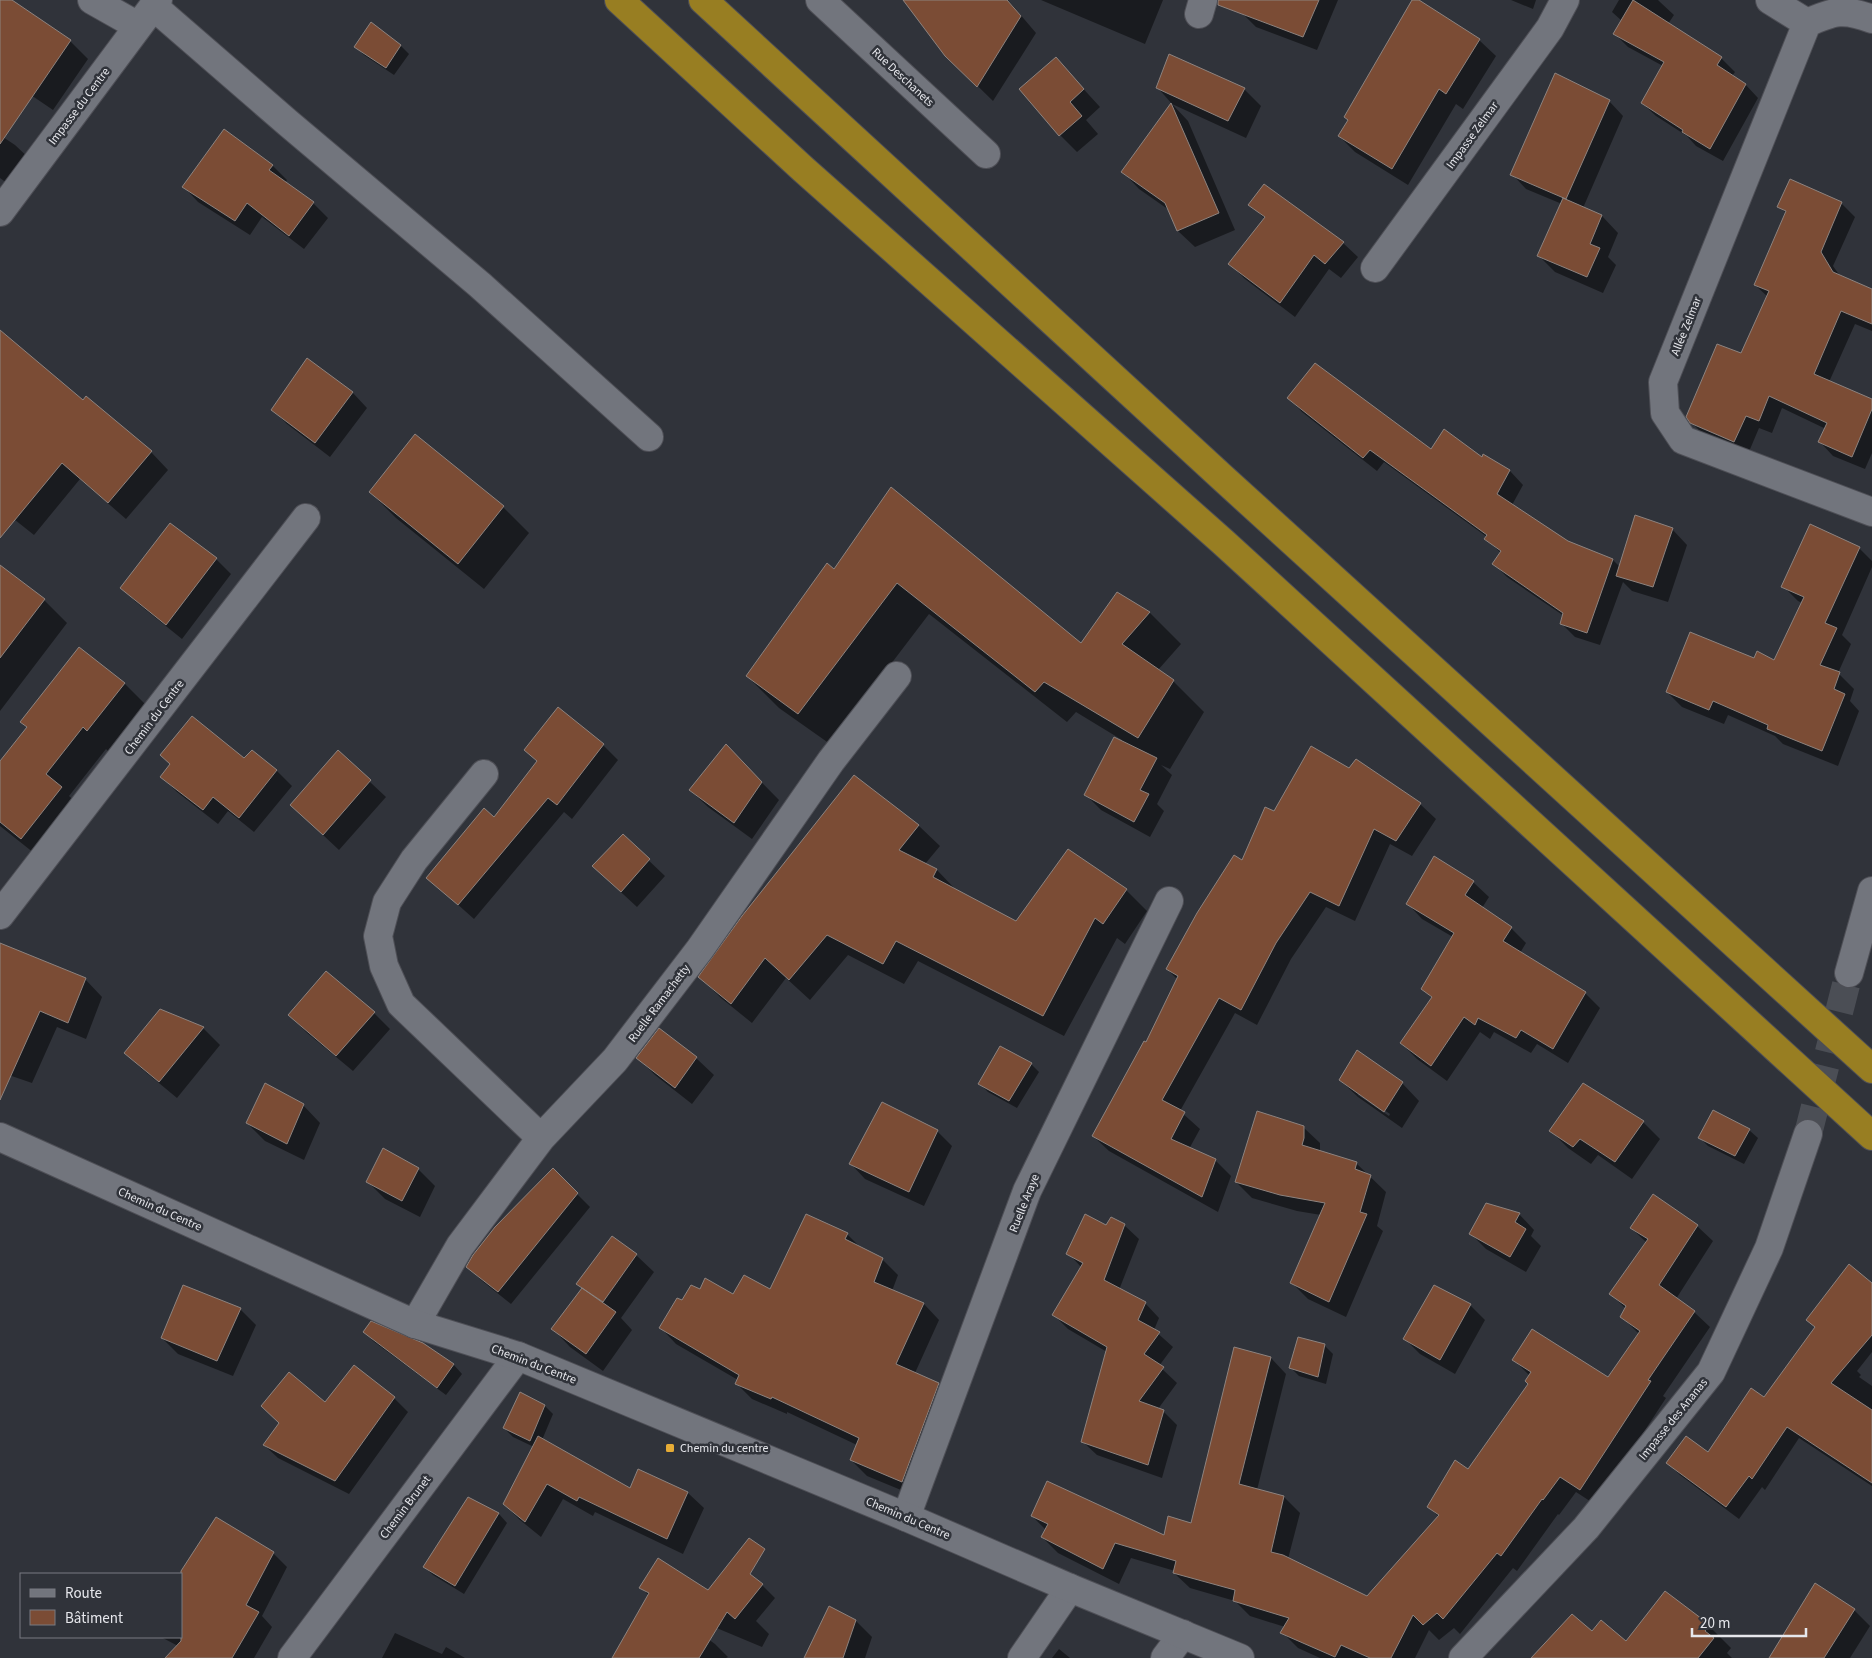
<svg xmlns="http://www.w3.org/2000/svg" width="1872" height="1658" font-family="'Source Sans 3',sans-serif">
  <rect width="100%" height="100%" fill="#30333a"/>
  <path fill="#0007" fill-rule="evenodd" d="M0,0h10l60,41 18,18 -35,51 -53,-36z
    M908,0h100l28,33 -43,68 -47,-46z
    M1041,0h122l-18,44z
    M1247,0h91l-21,50 -61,-23 -14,-14z
    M1414,0h3l62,40 17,16 -33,53 -7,-5 -48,81 -53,-33 -16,-16z
    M1511,0h25l-3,9z
    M1619,0h39l2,2 14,13 -6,9 53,34 14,14 -3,4 13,8 13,14 -35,63 -27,-15 -9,-10 -31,-20 -14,-13 21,-37 -35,-19 -14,-14 8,-12 -10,-9z
    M371,24l30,22 8,8 -15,21 -30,-20 -8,-8z
    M1056,59l44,48 -14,13 12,14 -21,18 -17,-17z
    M1158,88l86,1 17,17 -15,32 -74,-34z
    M1609,101l14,15 -40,92 19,8 16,17 -10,24 8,8 -13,28 -48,-21 -16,-16 23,-52 -36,-15 -14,-15z
    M1172,104l16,17 47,109 -40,17 -17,-16 -9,-21 -30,-21 -16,-17z
    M0,135l15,10 16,15 -20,26 -11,-8z
    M272,165l15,15 -2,3 28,20 15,15 -24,31 -42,-32 -12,18 -52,-33 -14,-15z
    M1841,203l14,14 -22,49 7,10 32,15v40l-17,-7 -26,58 43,18v53l-7,16 -32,-13 -13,-14 6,-13 -44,-21 -10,25 -13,-5 -11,26 -43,-18 -14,-14 50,-67 27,-58 -13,-12 31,-72 -7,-7z
    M1250,204l93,39 15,14 -17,21 -12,-9 -34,48 -50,-38 -15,-15 35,-45z
    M0,332l83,70 4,-4 64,54 17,18 -42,49 -46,-40 -46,56 -34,-27z
    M308,360l45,33 14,15 -37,49 -43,-33 -14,-14z
    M1289,398l142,53 51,8 2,-4 26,16 13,14 -11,20 55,37 46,18 7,7 52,-38 15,16 -19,57 -36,-11 -9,-9 -23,63 -25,-8 -14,-14 3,-7 -57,-39 -13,-13 7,-11 -15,-14 1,-2 -103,-75 -7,9 -75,-59z
    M891,488l191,157 36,-51 32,19 31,31 -23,26 15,11 31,31 -34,57 -9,-4 11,10 -15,29 7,7 -14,26 -49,-27 -16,-16 37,-54 -46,-28 -9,10 -138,-108 -99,130 -51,-36 -32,-32 87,-105z
    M370,492l133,15 26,26 -45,56 -88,-71z
    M171,525l45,34 15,15 -49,65 -46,-37 -14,-14z
    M1859,548l13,13v6l-30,68 9,9 -13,29 16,16 -4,12 9,10 -21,55 -55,-22 -8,-8 -47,-21 -4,9 -42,-17 -15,-15 88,-33 19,3 28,-59 -4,-2 -15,-15z
    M0,566l44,34 23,23 -67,88z
    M79,649l46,35 22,22 -37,47 -4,-4 -37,47 15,14 -40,51 -44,-35v-63l28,-35z
    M603,745l15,15 -46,59 -8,-7 -90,107 -46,-41 66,-59 44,-57 -12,-12z
    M726,746l53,54 -27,39 -44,-32 -18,-17z
    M252,751l25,20 15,15 -38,46 -26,-21 -10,13 -41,-32 -15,-15 83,-18z
    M338,752l48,45 -47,53 -48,-45z
    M1349,770l71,34 16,15 -24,37 -22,-12 -35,77 -29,-14 -35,52 -34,66 -22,-12 -55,98 20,18 -11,20 26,11 16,16 -13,36 -109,-61 -16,-15 54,-92 31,-64 -11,-11 76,-107 32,-49z
    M854,777l65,49 21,20 -15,18 12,6 20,21 59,32 110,-33 21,21 -22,33 -8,-6 -53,98 -146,-75 -14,23 -56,-29 -38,45 -24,-22 -34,45 -31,-25 -21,-21z
    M623,836l42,40 -28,31 -27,-25z
    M1473,882l16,15 -7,11 29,20 15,15 -6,10 65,40 15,15 -32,55 -31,-19 -6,9 -37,-21 -4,7 -10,-7 -33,49 -30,-22 -16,-16 31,-45 -9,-9 30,-52 -31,-18 -15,-16z
    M0,944l85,35 17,18 -16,42 -29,-12 -25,56 -32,-11z
    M160,1010l43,18 17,17 -43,53 -35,-29 -17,-16z
    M374,1013l16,16 -37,42 -47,-39 -16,-17z
    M638,1058h58l18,17 -22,29 -37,-29z
    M1031,1064l8,8 -22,36 -29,-16 -8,-8z
    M1340,1080l62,3 17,18 -17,27 -44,-31zM1358,1092l32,22 -1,2 -31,-21z
    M303,1105l17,18 -16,37 -39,-19 -18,-18z
    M1643,1122l17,17 -28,40 -34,-24 -7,9 -23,-16 -17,-17z
    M1303,1127l17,16v9l37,12 29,28 -9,34 6,5 -37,86 -38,-18 -16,-16 29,-68 -24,-4 -45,-13 -16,-16z
    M1749,1130l9,8 -14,26 -36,-18 -9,-9z
    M937,1131l15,15 -28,60 -59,-27 -15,-16z
    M418,1169l17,17 -15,31 -35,-18 -17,-17z
    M553,1170l37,37 -79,97 -30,-24 -13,-14z
    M1519,1214l15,16 -3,6 10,10 -15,26 -40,-23 -16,-16z
    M1124,1225l15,14 -20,51 26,13 14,15 -5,12 19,17 -14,19 18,17 -19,26 5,2 14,14 -15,53 -65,-23 -15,-14 25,-89 -39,-23 -14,-14 28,-47 -14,-15 38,-26z
    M1697,1226l16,15 -37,58 18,13 16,15 -47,69 3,2 -70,107 -20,-13 -17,23 -1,-1 -41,57 -4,-3 -53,66 -6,-6 -15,12 -10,-10 -14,28h-95l-22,-10 -16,-16 3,-5 -35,-11 -15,-15 -45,-13 -16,-15 1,-2 -44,-13 -12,26 -61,-31 -16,-16 4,-7 -14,-14 132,20 28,-12 79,-166 15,16 -29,116 27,7 16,16 -12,46 79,39 72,-81 -10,-10 40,-37 60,-86 1,-8 -16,-16 94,18 31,-44 -17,-17 4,-8 -15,-15 36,-51 -16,-15z
    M847,1234l15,15 20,10 16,16 -6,16 32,13 15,16 -24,53 23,11 16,16 -36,97 -51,-21 -16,-16 6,-15 -70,-33v2l-35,-15 -15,-15 1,-4 -62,-36 -15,-16 21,-26 18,-12 33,5 38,-5z
    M613,1238l23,17 18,17 -33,46 11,12 -29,41 -33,-24 -17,-18 30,-40 -5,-5z
    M1872,1284v68l-15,19 4,4 -2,2 13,9v100l-73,-48 -34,52 -3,-3 -23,32 -59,-44 -12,-12 40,-9 56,-55 52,-71 -8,-8z
    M1470,1305l15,15 -30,54 -35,-20 -15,-15z
    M240,1309l16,16 -23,51 -55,-22 -16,-16z
    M365,1332l58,12 31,21 8,9 -16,21 -73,-54z
    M1299,1338l26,8 8,8 -7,30 -27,-8 -8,-8z
    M354,1367l40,31 14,14 -59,82 -71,-36 -14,-13 61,-41z
    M545,1406l8,8 -11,26 88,49 9,-18 49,22 16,15 -21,46 -88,-42 -2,4 -30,-17 -22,38 -21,-17 -16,-16 30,-57 -21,-10 -9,-9z
    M468,1499l31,15 8,9 -43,71 -31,-19 -9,-8z
    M217,1519l56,34 14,14 -25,49 10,11 -18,31h-87l11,-12 -17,-9h20v-63z
    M762,1585l13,13 -19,23 13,13 -7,13 -55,-23 -6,10 14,10 13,13 -2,1h-113l36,-62 -8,-9 68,4z
    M1666,1593l43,33 22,22 -4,5 5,5h-197l57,-25 35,10z
    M1854,1610l16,16 -20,32h-80z
    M856,1621l16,16 -7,21h-60z
    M395,1633l47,21 4,-7 19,11h-83z
    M1059,1649l11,9h-18z"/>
  <path fill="#7b4c35" stroke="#8d837f" d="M0,0h12l59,40 -71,104z
    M903,0h104l14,16 -44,71 -32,-31z
    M1218,0h101l-16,37 -85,-32z
    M1412,0h7l61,39 -34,55 -7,-5 -47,80 -54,-33 10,-16 -4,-3z
    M1633,0l89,57 -5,8 29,19 -36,65 -28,-17 1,-2 -42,-27 23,-41 -51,-28z
    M371,22l30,23 -15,23 -32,-21z
    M1169,54l76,34 -17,33 -72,-33z
    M1056,57l28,32 -14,13 12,14 -23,20 -40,-47z
    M1555,73l55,27 -44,99 -56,-24z
    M1171,103l48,110 -42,18 -12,-28 -44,-31z
    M224,129l49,36 -4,5 45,32 -25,34 -42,-33 -12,18 -53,-34z
    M1790,179l52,23 -21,50 12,20 39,17v35l-31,-13 -27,63 58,25v10l-20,48 -34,-15 9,-19 -58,-27 -10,25 -13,-5 -12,26 -44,-19 -4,-6 31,-73 24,9 28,-62 -15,-6 32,-74 -9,-4z
    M1264,184l80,58 -19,22 -11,-9 -34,48 -52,-39 37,-47 -17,-12z
    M1563,198l39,17 -12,29 10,4 -13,29 -50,-21z
    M0,330l83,70 3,-4 66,55 -44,52 -46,-40 -62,75z
    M307,358l46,34 -38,51 -44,-33z
    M1315,363l116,86 13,-20 38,28 1,-3 27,16 -13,24 71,47 45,18 -26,74 -27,-9 3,-11 -71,-49 9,-13 -17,-12 3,-4 -117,-85 -7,8 -76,-60z
    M415,434l89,72 -46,58 -89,-72z
    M891,487l190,156 36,-51 33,20 -28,32 52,36 -36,58 -94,-56 -9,10 -138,-109 -99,131 -52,-38 81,-113 7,6z
    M1635,515l38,13 -20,59 -37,-11z
    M170,523l47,35 -51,67 -46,-37z
    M1810,524l50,23 -35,76 12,5 -17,37 20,7 -6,17 11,5 -23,57 -55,-22 1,-4 -55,-24 -4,9 -43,-18 24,-60 64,26 3,-7 17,9 30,-63 -23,-10z
    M0,565l45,34 -45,59z
    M79,647l46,36 -38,48 -4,-4 -37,47 16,13 -41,52 -21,-17v-61l27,-34 -7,-5z
    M558,707l46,37 -47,61 -9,-7 -90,107 -32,-27 58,-70 10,9 43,-56 -13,-11z
    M192,716l52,42 8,-8 25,20 -38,48 -26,-21 -10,13 -43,-33 10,-13 -10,-9z
    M1114,737l43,21 -17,32 9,4 -15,28 -50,-27z
    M726,744l36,38 -28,41 -45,-33z
    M1311,746l38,22 7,-9 65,44 -25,38 -22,-12 -35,77 -29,-14 -34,51 -35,67 -22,-12 -57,102 23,12 -14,27 45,20 -14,38 -110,-61 52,-95 2,1 32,-66 -12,-7 31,-56 37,-58 8,5 23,-53 9,4z
    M338,750l33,30 -48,55 -33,-30z
    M854,775l65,50 -20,25 38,19 -4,8 83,44 52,-72 59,40 -24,35 -8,-6 -52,98 -147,-75 -13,23 -56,-29 -38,45 -24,-22 -34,46 -33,-27 44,-61z
    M623,834l27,25 -29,33 -29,-26z
    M1434,856l40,25 -9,14 47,32 -9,14 83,51 -33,57 -32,-19 -5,8 -38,-20 -3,7 -11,-8 -33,49 -31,-23 32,-46 -11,-8 33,-56 -48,-29z
    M0,943l86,35 -18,45 -28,-12 -40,89z
    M326,971l49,41 -39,44 -48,-41z
    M160,1009l44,18 -45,55 -35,-29z
    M659,1028l38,29 -22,31 -39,-30z
    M1000,1046l32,17 -23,38 -31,-17z
    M1357,1050l46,32 -19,30 -45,-32z
    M265,1083l39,21 -17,40 -41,-21z
    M1583,1083l61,38 -29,41 -35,-23 -7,8 -24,-16z
    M882,1102l56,28 -29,62 -60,-28z
    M1713,1110l37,19 -15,27 -37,-18z
    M1257,1111l47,15v12l-2,7 55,17 -2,7 16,6 -11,37 7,2 -38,88 -39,-19 35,-80 -45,-8 -45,-13z
    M383,1148l36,20 -17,33 -36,-19z
    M553,1168l25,25 -80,99 -32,-25 7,-12 22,-28z
    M1653,1194l45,31 -39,60 36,26 -47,69 3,1 -71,109 -20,-13 -17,23 -1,-1 -41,57 -4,-3 -54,66 -6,-6 -14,12 -10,-10 -22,43h-21l-29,-13 -6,12 -55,-24 9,-15 -56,-17 2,-11 -62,-17 3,-12 -61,-18 -12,26 -62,-32 7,-13 -17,-8 16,-35 117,54 4,-19 23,7 43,-176 37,10 -32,127 45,12 -13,56 12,3 84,41 72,-81 -12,-8 28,-47 13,9 60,-85 -3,-3 6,-9 -19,-12 20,-31 76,48 32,-46 -20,-14 6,-11 -17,-12 39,-55 -18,-11z
    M1486,1203l34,10 -5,9 11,7 -16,28 -41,-23z
    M806,1214l42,19 -3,6 38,19 -9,24 50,21 -28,61 43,19 -37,99 -52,-22 9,-22 -87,-41 -1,2 -36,-15 4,-9 -80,-47 18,-30 5,2 9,-15 9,4 5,-11 28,16 11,-19 26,14z
    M1085,1214l21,11 5,-8 14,7 -21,56 42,22 -8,18 22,12 -16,22 20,13 -25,34 25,9 -16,55 -67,-23 26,-95 -55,-32 31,-52 -17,-9z
    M612,1236l25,18 -34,48 -27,-18z
    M1849,1264l23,19v52l-41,48 41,27v73l-85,-56 -35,52 -3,-3 -23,31 -60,-44 20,-27 22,16 43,-64 13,9 51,-70 -9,-7z
    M183,1285l58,23 -24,53 -56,-23z
    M1434,1285l37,19 -31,56 -37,-21z
    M582,1288l34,24 -30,42 -35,-25z
    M371,1321l52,22 31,21 -17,24 -74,-56z
    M1298,1337l27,7 -7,33 -29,-9z
    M354,1365l41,32 -60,84 -72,-36 16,-22 -18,-17 28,-34 36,30z
    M520,1392l25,13 -15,36 -27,-13z
    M538,1436l92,52 8,-19 50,23 -21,47 -88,-42 -2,4 -30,-17 -22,38 -22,-18z
    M468,1497l31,16 -44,73 -32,-19z
    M216,1517l58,35 -28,53 13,7 -27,46h-67l16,-17v-70z
    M749,1538l16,11 -15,25 13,10 -28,35 -8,-7 -28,46h-87l37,-65 -10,-5 19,-30 50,32z
    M1815,1583l40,26 -31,49h-55z
    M1665,1591l45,34 -5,6 9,7 -16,20h-167l41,-44 20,17 9,-11 25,21z
    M829,1606l27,14 -13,38h-39z"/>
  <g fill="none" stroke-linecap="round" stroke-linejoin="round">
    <path stroke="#4b4e55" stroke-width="28" stroke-dasharray="28 14" stroke-linecap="butt" d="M1808,1134l41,-161"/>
    <defs>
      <path id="minor" d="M92,0l46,26
        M820,0l166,154
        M1770,0l37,23
        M153,6l135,117 192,162 169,152
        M1199,14l4,-14
        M1872,19c-29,-11 -38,-8 -65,4l-144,359 2,31 18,27 189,72
        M0,212l158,-212
        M1375,268l175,-240 15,-28
        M484,774l-70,86 -27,42 -9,34 6,30 17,38 140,134
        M0,915l306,-397
        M1849,973l23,-82
        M415,1324l45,-78 81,-108 74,-78 85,-111 131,-188 66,-85
        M906,1517l121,-326 142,-290
        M292,1658l226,-302
        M1022,1658l48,-70
        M1165,1658l18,-24
        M1463,1658l123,-130 125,-156 58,-124 39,-114"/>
      <path id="tertiary" d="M0,1137l415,187 103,32 388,161 164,71 170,70"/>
      <path id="trunk" d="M619,0l184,169 420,373 649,594
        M703,0l522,480 647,589"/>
    </defs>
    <use href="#minor" stroke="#4e4f56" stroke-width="30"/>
    <use href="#tertiary" stroke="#4e4f56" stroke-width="30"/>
    <use href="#trunk" stroke="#4e4f56" stroke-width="30"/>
    <use href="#minor" stroke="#72757d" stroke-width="28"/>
    <use href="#tertiary" stroke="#72757d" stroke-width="28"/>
    <use href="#trunk" stroke="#987e22" stroke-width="28"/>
  </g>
  <rect fill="#e6ac36" stroke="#30333a" stroke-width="2" x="665" y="1443" width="10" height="10" rx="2.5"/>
  <g text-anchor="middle" stroke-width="5" stroke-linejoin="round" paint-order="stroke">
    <g font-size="12" fill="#e6e7ec" stroke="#30333a">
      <text transform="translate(903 77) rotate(43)" y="4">Rue Deschanets</text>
      <text transform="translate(79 106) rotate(-53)" y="4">Impasse du Centre</text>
      <text transform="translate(1472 135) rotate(-54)" y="4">Impasse Zelmar</text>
      <text transform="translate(1686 326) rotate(-68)" y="4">Allée Zelmar</text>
      <text transform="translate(154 717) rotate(-53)" y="4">Chemin du Centre</text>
      <text transform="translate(659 1003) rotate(-53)" y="4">Ruelle Ramachetty</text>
      <text transform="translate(1024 1203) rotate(-68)" y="4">Ruelle Araye</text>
      <text transform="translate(160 1209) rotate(24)" y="4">Chemin du Centre</text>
      <text transform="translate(534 1364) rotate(21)" y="4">Chemin du Centre</text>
      <text transform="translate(1673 1419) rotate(-51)" y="4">Impasse des Ananas</text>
      <text transform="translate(405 1507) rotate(-53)" y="4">Chemin Brunet</text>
      <text transform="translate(908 1518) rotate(23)" y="4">Chemin du Centre</text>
    </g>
    <g font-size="12" fill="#e6e7ec" stroke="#30333a" text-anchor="start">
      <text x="680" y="1452">Chemin du centre</text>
    </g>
  </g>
  <rect x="20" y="1573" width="162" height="65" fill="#30333a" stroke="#797b81"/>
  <rect x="30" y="1589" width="25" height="8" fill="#72757d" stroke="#797b81"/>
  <text x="65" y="1598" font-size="15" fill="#e6e7ec">Route</text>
  <rect x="30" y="1610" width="25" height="15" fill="#7b4c35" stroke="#797b81"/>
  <text x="65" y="1623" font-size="15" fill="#e6e7ec">Bâtiment</text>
  <path d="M1692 1628v8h114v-8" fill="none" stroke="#e6e7ec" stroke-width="2.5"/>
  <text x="1700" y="1628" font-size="15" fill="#e6e7ec" stroke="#30333a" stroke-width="4" paint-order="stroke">20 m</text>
</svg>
